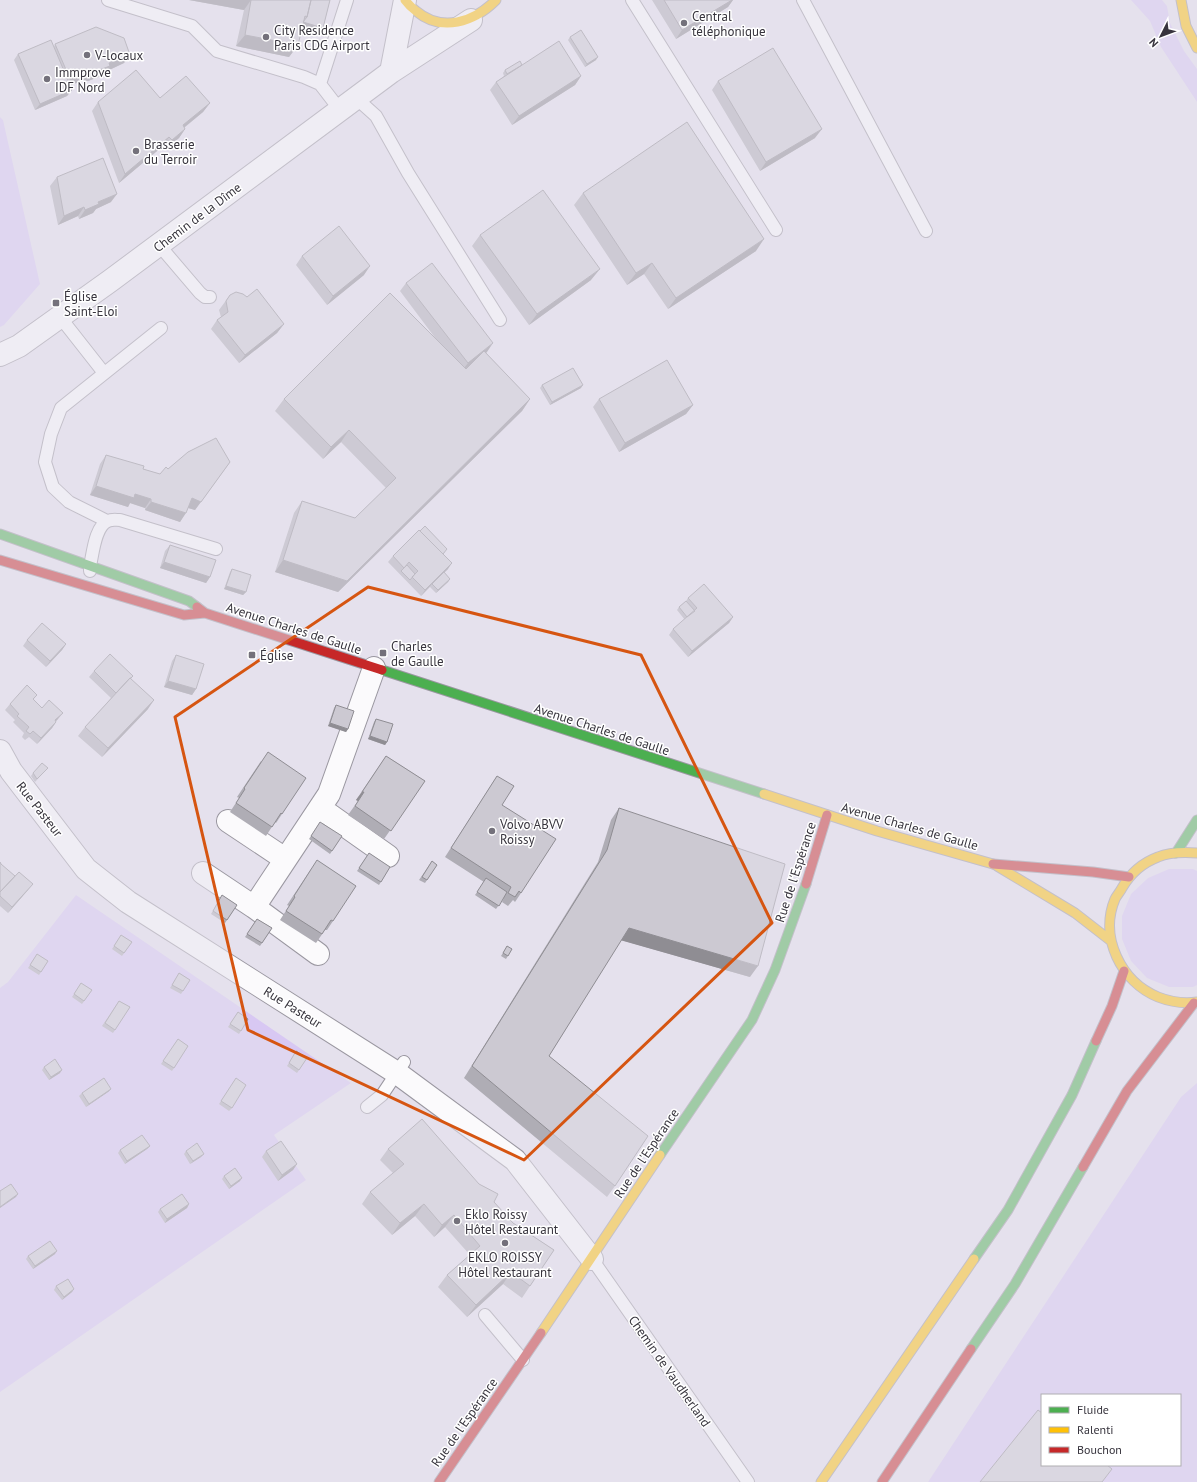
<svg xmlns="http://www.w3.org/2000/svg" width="1197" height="1482" font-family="'PT Sans',sans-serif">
  <rect width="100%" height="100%" fill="#e5e1ed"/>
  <path fill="#d8c8f3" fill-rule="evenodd" d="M1131,0h31l5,6 3,17 14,28 13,18v33l-36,-55 -11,-26z
    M0,117l3,3 37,164 -36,41 -4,2z
    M1169,869h24l4,2v114l-4,2h-24l-22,-9 -16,-17 -9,-22v-23l9,-22 17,-16z
    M76,895l275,188 -77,52 32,45 -306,212v-404l8,-6z
    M1197,1083v399h-269l253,-385zM1042,1395h138v70h-138z"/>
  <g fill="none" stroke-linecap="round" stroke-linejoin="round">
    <defs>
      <path id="lane" d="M108,0l84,26 25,25 87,26 16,7 20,26
        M632,0l144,230
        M803,0l123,231
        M320,84l27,-84
        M356,98l20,18 32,57 92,147
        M159,245l41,48 5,4h5
        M60,317l44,56
        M107,521l-38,-19 -16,-15 -8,-25 6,-28 10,-26 100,-80
        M90,571v-5c3,-13 5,-40 18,-45 4,-2 8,-1 12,-1l96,29
        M367,1107l15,-12 22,-33
        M592,1259l156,223
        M485,1315l38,45"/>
      <path id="street" d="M391,72l14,-72
        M0,355l19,-9 91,-65 281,-209 80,-52
        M0,751l11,20 75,98 42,33 269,171 118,87 77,99
        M320,808l68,48
        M228,821l57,38
        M203,873l51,34 64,47
        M254,907l75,-113 45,-126"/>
      <path id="fast" d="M0,534l189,67 8,6
        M382,670l382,124
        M1176,853l21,-33
        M660,1155l92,-135 23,-50 31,-86
        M974,1259l34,-49 64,-115 24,-54
        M971,1349l44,-65 68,-117"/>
      <path id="slow" d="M405,0c3,4 7,8 11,11 26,22 58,11 80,-11
        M1181,0l5,26 11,22
        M764,794l113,37 116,33
        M1197,853c-13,-1 -27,-1 -39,4 -16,6 -28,17 -36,31 -2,4 -5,7 -7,11 -16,38 6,83 43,98 13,5 26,7 39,5
        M997,866l78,47 36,28
        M541,1333l119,-178
        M821,1482l153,-223"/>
      <path id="jam" d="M0,560l184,55 21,-2
        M197,607l8,6 177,57
        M993,864l100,8 36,5
        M806,884l21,-69
        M1096,1041l16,-35 12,-35
        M1083,1167l44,-76 67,-88
        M439,1482l102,-149
        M882,1482l89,-133"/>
    </defs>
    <use href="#lane" stroke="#9a97a0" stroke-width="14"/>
    <use href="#street" stroke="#9a97a0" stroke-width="24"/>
    <use href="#fast" stroke="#9a97a0" stroke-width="11"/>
    <use href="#slow" stroke="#9a97a0" stroke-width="11"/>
    <use href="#jam" stroke="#9a97a0" stroke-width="11"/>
    <use href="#lane" stroke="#fbfafc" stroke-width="12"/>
    <use href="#street" stroke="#fbfafc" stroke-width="22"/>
    <use href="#fast" stroke="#4caf50" stroke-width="9"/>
    <use href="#slow" stroke="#ffc107" stroke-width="9"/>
    <use href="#jam" stroke="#c62828" stroke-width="9"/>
  </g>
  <path fill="#afadb5" d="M189,0h141l-7,28 -4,6 -17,-5 -4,16 -9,12 -53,-11 8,-36z
    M652,0h81l-5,7 -52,32z
    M570,37l26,23 -11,7 -17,-27z
    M55,44l75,11 -6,8 -17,8 -3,4 -16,6 -5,-1 -13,6 2,4 -5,6 -32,14 -21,-50 4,-6 36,-7z
    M522,65l59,11 -6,9 -63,40 -22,-35 6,-8 8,-6 -1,-3 2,-3z
    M718,81l97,57 -55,33 -48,-81z
    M160,98l50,5 -7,9 -19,16 1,1 -6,9 -13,11 -3,-3 -44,37 -27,-72 6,-9z
    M57,177l54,25 -15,7 -3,4 -14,6 -1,-3 -20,9 -8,-39z
    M583,193l173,58 -88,58 -24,-35 -17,11 -53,-80z
    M480,235l111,45 -62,45 -57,-79z
    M302,256l62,19 -37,30 -31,-40z
    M406,283l81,69 -1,1 44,46 -8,12 -184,181 -63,-20 19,-59 8,-12 53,17 31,-30 -45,-46 -18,17 -48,-48 9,-12 152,-60 -36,-48z
    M230,295l17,2 37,27 -7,9 -38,30 -28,-34 6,-9 4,-3 -2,-7z
    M542,385l39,3 -31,17 -10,-17z
    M599,399l94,6 -7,9 -67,38 -26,-45z
    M106,455l37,14 17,5 8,-5 62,-7 -35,48 -7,-2 -8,14 -35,-12v-2l-15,-5 -2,4 -38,-12 10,-31z
    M170,545l40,32 -4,6 -46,-15 5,-17z
    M445,552l-2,2 5,15 -4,4 6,6 -2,3 -12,11 -6,-6 -9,9 -33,-34 5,-6z
    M232,569l14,23 -3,3 -19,-6 6,-17z
    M688,598l45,19 -4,6 -41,34 -19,-22 4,-6 12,-9 -8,-10 2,-3 7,-6z
    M27,640l39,4 -4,6 -16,17 -23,-21z
    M176,655l20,34 -4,6 -28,-8 8,-26z
    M94,671l37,7 17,31 -46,48 -24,-21 7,-9 26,-29 -22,-21z
    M37,695l-4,5 9,8 16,11 -2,2v1l-4,6 -15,16 -8,-7 -4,3 -3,-3 2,-4 -11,-11 2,-2 -10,-10 5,-6z
    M336,705l12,24 -2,3 -18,-6 6,-18z
    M376,719l11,23 -2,3 -17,-6 6,-17z
    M386,756l39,25 -41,58 -36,-24 10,-14 -2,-1z
    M261,761l21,53 -6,9 -1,-1 -9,14 -36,-24 9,-14 -2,-1z
    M45,771l-10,11 -4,-6 2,-3z
    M497,776l5,29 19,88 -6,9 -2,-2 -5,6 -6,-4 2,-4 -8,11 -21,-14 9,-13 -39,-25z
    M619,808l131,169 -129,-37 -72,116 66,130 -8,11 -143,-119 134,-216 13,-42z
    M320,822l12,29 -2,3 -21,-15z
    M369,853l21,14 -11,18 -22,-14z
    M432,861l5,4 -12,18 -6,-3z
    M0,862l1,2 27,26 -20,23 -8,-7z
    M311,869l22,52 -6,9h-2l-9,13 -36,-23 9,-14 -2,-1z
    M222,895l15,10 -12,18 -14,-9z
    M257,919l15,9 -12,18 -15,-9z
    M121,935l11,7 -10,14 -10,-7z
    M507,946l5,3 -6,10 -5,-3z
    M37,954l11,7 -9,14 -11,-7z
    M179,973l11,7 -9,14 -11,-6z
    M81,983l11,7 -10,14 -10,-7z
    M119,1001l11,6 -17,26 -11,-7z
    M238,1012l10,7 -9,15 -11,-7z
    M178,1039l10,7 -16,25 -11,-7z
    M296,1051l11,7 -10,15 -10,-7z
    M44,1067l16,6 -11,7 -7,-10z
    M236,1078l-4,30 -3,3 -10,-7z
    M111,1089l-3,3 -22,15 -7,-11 3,-3z
    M150,1146l-3,3 -22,15 -7,-11 2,-3z
    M388,1149l106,53 19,21 41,27 -32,48 -19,-14 -36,33 -29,-30 9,-12 23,-20 -25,-28 -11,10 -19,-21 -23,19 -30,-31 8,-12 23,-19 -13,-13z
    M186,1151l15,6 -11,7 -6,-10z
    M266,1151l31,13 -4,6 -15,11 -16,-24z
    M224,1176l16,5 -11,8 -7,-10z
    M189,1204l-2,4 -22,15 -7,-11 2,-3z
    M55,1254l-22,15 -7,-10 2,-3z
    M56,1286l18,3 -2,3 -10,8 -8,-10z"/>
  <path fill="#8f8d93" d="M189,0h62l-7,10z
    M732,0h1l-5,7 -52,32 6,-9z
    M303,22l20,6 -4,6 -20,-6z
    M245,35l53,10 -9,12 -53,-11z
    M130,55l-6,8 -17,8 -3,4 -16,6 -5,-1 -19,8 6,-9z
    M598,57l-2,3 -11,7 2,-3z
    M581,76l-6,9 -63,40 7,-9z
    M72,90l-5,6 -32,14 5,-6z
    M210,103l-7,9 -27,22 7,-9z
    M185,129l-6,9 -13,11 6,-9z
    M822,129l-7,9 -55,33 6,-9z
    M169,137l-6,9 -44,37 6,-9z
    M117,194l-6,8 -15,7 -3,4 -14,6 6,-9 13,-8z
    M84,207l-6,9 -20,9 6,-9z
    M764,239l-8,12 -88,58 8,-11z
    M652,263l-8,11 -17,11 9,-12z
    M370,266l-6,9 -37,30 6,-9z
    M600,269l-9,11 -62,45 8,-11z
    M284,324l-7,9 -38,30 6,-8z
    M493,343l-6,9 -26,20 7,-9z
    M583,385l-2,3 -31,17 2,-3z
    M530,399l-8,12 -184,181 -63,-20 8,-12 64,21z
    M693,405l-7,9 -67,38 6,-9z
    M349,430l-8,12 -18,17 8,-12z
    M230,462l-35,48 -10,-3 7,-9z
    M96,486l39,8 16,5 -6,9 -15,-5 -2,4 -38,-12z
    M151,502l35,11 -6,9 -35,-12z
    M164,562l46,15 -4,6 -46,-15z
    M452,563l-4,6 -16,15 -11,12 4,-6z
    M450,579l-2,3 -12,11 2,-3z
    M226,586l20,6 -3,3 -19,-6z
    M733,617l-4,6 -41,34 4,-6z
    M66,644l-4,6 -16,17 4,-6z
    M168,681l28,8 -4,6 -28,-8z
    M154,700l-6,9 -46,48 6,-9z
    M63,713l-5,6 -7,7 4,-6z
    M56,722l-4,6 -15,16 4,-6z
    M330,723l18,6 -2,3 -18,-6z
    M370,736l17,6 -2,3 -17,-6z
    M362,792h2l-6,9 -2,-1z
    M33,884l-5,6 -20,23 4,-6z
    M629,928l129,38 -8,11 -130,-37z
    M62,1070l-2,3 -11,7 2,-3z
    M111,1089l-3,3 -22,15 3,-3z
    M150,1146l-3,3 -22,15 2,-3z
    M204,1154l-3,3 -11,7 3,-3z
    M297,1164l-4,6 -15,11 4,-6z
    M242,1178l-2,3 -11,8 2,-3z
    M18,1194l-2,3 -16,11v-1z
    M189,1204l-2,4 -22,15 2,-4z
    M424,1204l-9,12 -23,19 8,-12z
    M454,1215l-9,12 -11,10 8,-12z
    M57,1251l-2,3 -22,15 2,-3z
    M511,1272l-8,12 -36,33 9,-12z
    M74,1289l-2,3 -10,8 2,-3z"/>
  <path fill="#ccc9d2" stroke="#8f8d93" d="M251,0h60l-4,17 -2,-1 -7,29 -53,-10z
    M311,0h19l-7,28 -20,-6 4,-5z
    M664,0h68l-50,30z
    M96,27l28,11 6,17 -21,8 1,3 -16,6 -5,-1 -19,8 -15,-35z
    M581,30l17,27 -11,7 -17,-27z
    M51,40l21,50 -32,14 -22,-50z
    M559,41l22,35 -62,40 -23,-34z
    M773,48l49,81 -56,33 -48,-81z
    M520,61l2,4 -15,9 -2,-4z
    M136,70l24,28 26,-22 24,27 -27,22 2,4 -13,11 -3,-3 -44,37 -27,-72z
    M687,122l77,117 -88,59 -24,-35 -16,10 -53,-80z
    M103,158l14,36 -19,8 1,2 -14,6 -1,-3 -20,9 -7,-39z
    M543,190l57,79 -63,45 -57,-79z
    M339,226l31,40 -37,30 -31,-40z
    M432,263l61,80 -25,20 -62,-80z
    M257,289l27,35 -39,31 -28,-35 11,-8 -2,-11 4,-6 6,-3 7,2 4,3z
    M390,293l76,76 18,-18 46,48 -183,182 -64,-21 19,-59 53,17 41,-40 -47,-48 -18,17 -47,-48z
    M667,360l26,45 -68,38 -26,-44z
    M573,368l10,17 -31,17 -10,-17z
    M216,438l14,24 -29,40 -9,-4 -6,15 -35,-11v-3l-16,-5 -1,4 -38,-12 10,-31 38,11 -1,3 17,5 6,-7 2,2 20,-17z
    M425,526l22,23 -4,5 -23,-23z
    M419,530l33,33 -27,27 -13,-13 6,-6 -9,-9 -5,6 -11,-12z
    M170,545l46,15 -6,17 -46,-15z
    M407,565l8,9 -5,6 -9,-9z
    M232,569l19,6 -5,17 -20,-6z
    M444,572l6,7 -12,11 -6,-6z
    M704,584l29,33 -41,34 -19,-22 24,-21 -9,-10z
    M686,601l9,10 -8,6 -8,-10z
    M42,623l24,21 -16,17 -23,-21z
    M110,654l23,22 -2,2h-1l-14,15 -22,-22z
    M176,655l28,9 -8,25 -28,-8z
    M130,678l24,22 -46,48 -23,-21z
    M27,685l10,10 -4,4 9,9 7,-8 14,13 -8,7 1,2 -15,16 -8,-7 -3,3 -4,-3 3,-4 -12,-11 2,-2 -9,-10z
    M336,705l18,6 -6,18 -18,-6z
    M376,719l17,5 -6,18 -17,-6z
    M268,752l38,26 -24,36 -1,-1 -9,14 -36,-24 9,-14 -1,-1z
    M386,756l39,25 -34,50 -36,-25 9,-14h-2z
    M42,763l6,5 -11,11 -4,-6z
    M497,776l17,10 -12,19 54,34 -35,54 -2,-2 -4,6 -7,-4 3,-6 -60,-39z
    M619,808l166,56 -27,102 -129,-38 -80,128 99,80 -33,50 -143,-120 135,-216z
    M320,822l22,14 -10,15 -21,-15z
    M369,853l21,14 -9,15 -22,-14z
    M317,860l39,26 -23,35 -2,-1 -9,14 -36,-23 9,-14 -1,-1z
    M432,861l5,4 -10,15 -5,-3z
    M0,862l1,2 14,12 -15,16z
    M19,872l14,12 -21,23 -12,-11v-4z
    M486,878l21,14 -8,14 -22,-14z
    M222,895l15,10 -10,15 -14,-9z
    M257,919l15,9 -10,15 -15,-9z
    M121,935l11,7 -8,11 -10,-7z
    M507,946l5,3 -4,7 -5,-3z
    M37,954l11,7 -7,11 -11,-7z
    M179,973l11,7 -7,11 -11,-6z
    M81,983l11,7 -8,11 -10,-7z
    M119,1001l11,6 -15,23 -10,-7z
    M238,1012l10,7 -7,12 -11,-7z
    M178,1039l10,7 -14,22 -11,-7z
    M296,1051l11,7 -8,12 -10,-7z
    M55,1059l7,11 -11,7 -7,-10z
    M104,1078l7,11 -22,15 -7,-11z
    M236,1078l10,7 -14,23 -11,-7z
    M422,1119l57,65 19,10 -4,8 19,21 41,27 -24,36 -19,-14 -35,33 -29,-30 33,-29 -26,-31 -12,10 -18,-21 -24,19 -30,-31 34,-28 -16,-15z
    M142,1135l8,11 -23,15 -7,-11z
    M281,1141l16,23 -15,11 -16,-24z
    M197,1143l7,11 -11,7 -7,-10z
    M235,1168l7,10 -11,8 -7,-10z
    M11,1184l7,10 -18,13v-16z
    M182,1194l7,10 -22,15 -7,-10z
    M50,1241l7,10 -22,15 -7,-10z
    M68,1279l6,10 -10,8 -8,-11z
    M1038,1410l4,3v52h65l5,4 -10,13h-122z"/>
  <path d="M0 0H1197V1482H0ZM368,587l273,68 131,268 -248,237 -276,-130 -73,-313z" fill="#e5e1ed" fill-opacity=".55" fill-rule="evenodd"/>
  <path fill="none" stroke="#d65511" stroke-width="3" stroke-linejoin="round" d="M368,587l273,68 131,268 -248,237 -276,-130 -73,-313z"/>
  <g fill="#74717b" stroke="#fff" stroke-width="1.5">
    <circle cx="684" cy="23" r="4"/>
    <circle cx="266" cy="37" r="4"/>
    <circle cx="87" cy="55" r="4"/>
    <circle cx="47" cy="79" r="4"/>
    <circle cx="136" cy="151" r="4"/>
    <rect x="52" y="299" width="8" height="8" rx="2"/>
    <rect x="379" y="649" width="8" height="8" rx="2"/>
    <rect x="248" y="651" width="8" height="8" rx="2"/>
    <circle cx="492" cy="831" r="4"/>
    <circle cx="457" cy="1221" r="4"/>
    <circle cx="505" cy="1243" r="4"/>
  </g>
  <g text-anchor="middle" stroke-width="3" stroke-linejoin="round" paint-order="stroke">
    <g font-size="13" fill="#37343d" stroke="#fff" text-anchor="start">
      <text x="692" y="21">Central<tspan x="692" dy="15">téléphonique</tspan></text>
      <text x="274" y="35">City Residence<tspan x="274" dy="15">Paris CDG Airport</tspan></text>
      <text x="95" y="60">V-locaux</text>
      <text x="55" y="77">Immprove<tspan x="55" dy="15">IDF Nord</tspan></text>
      <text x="144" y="149">Brasserie<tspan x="144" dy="15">du Terroir</tspan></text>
      <text x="64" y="301">Église<tspan x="64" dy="15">Saint-Eloi</tspan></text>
      <text x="391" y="651">Charles<tspan x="391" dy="15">de Gaulle</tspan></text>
      <text x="260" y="660">Église</text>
      <text x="500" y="829">Volvo ABVV<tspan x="500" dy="15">Roissy</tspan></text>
      <text x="465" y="1219">Eklo Roissy<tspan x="465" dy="15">Hôtel Restaurant</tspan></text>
      <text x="505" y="1262" text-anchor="middle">EKLO ROISSY<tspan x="505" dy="15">Hôtel Restaurant</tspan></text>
    </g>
    <g font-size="13" fill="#37343d" stroke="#fff">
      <text transform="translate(197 217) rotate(-37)" y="5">Chemin de la Dîme</text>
      <text transform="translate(294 628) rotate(18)" y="5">Avenue Charles de Gaulle</text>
      <text transform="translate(602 729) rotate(18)" y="5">Avenue Charles de Gaulle</text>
      <text transform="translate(40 809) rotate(52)" y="5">Rue Pasteur</text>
      <text transform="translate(910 826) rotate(16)" y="5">Avenue Charles de Gaulle</text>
      <text transform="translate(795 872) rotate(-72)" y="5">Rue de l'Espérance</text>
      <text transform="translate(293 1007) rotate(32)" y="5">Rue Pasteur</text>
      <text transform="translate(646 1153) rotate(-56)" y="5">Rue de l'Espérance</text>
      <text transform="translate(670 1371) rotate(55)" y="5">Chemin de Vaudherland</text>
      <text transform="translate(464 1422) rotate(-55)" y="5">Rue de l'Espérance</text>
    </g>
  </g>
  <rect x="1041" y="1394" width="140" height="72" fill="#ffffff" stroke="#afaeb1"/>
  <rect x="1049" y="1407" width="20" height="6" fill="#4caf50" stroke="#afaeb1"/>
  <text x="1077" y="1414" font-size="12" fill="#37343d">Fluide</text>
  <rect x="1049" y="1427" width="20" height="6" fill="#ffc107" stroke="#afaeb1"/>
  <text x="1077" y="1434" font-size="12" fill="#37343d">Ralenti</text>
  <rect x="1049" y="1447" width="20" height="6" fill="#c62828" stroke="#afaeb1"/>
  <text x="1077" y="1454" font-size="12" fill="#37343d">Bouchon</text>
  <g transform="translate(1161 36) rotate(228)" stroke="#ffffff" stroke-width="3" paint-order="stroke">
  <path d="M0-3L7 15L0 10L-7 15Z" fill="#37343d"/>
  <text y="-6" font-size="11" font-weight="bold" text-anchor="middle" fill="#37343d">N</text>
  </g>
</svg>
